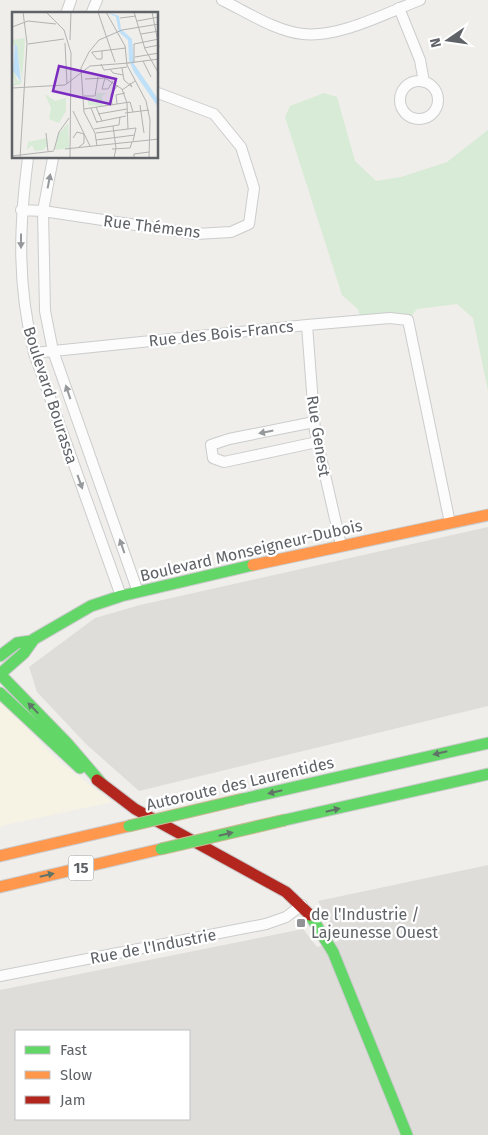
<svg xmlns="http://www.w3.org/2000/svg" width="488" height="1135" font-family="'Fira Sans',sans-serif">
  <rect width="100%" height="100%" fill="#efeeea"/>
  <path fill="#f7f3e4" d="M0,700l56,59 56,43 -112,24z"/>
  <path fill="#dfddda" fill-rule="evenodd" d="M488,527v179l-349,85 -53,-47 -49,-52 -8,-25 66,-49 45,-13z
    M488,865v270h-488v-145l303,-61 14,18 22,-6 -21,-40zM16,1031h173v88h-173z"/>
  <path fill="#d8ebd6" d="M324,93l13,4 18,64 21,20 25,-4 46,-15 41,-32v261l-15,-73 -16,-14 -40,5 -9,11h-47l-3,-11 -16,-14 -57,-178 5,-11z"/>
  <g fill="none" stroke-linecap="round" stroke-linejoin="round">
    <defs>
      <path id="street" d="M222,0c25,12 53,31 81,34 36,4 83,-21 117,-34
        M399,8l21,52 4,22
        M66,14l5,-14
        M91,14l6,-14
        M400 100a19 19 0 1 1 38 0a19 19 0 1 1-38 0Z
        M28,158c-9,69 -11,126 6,195l87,243
        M53,158l-10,53 2,100 8,40 85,241
        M21,210l22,1 153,23 35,-2 18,-8 5,-36 -13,-41 -27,-33 -56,-21
        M307,325l8,106 26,114
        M34,353l273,-28 83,-7 18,2 42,203
        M314,422l-85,17 -18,6 2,13 11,4 93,-20
        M0,976l266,-52 20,-7 16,-12"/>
      <path id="fast" d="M0,656l17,-13 14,-2
        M0,693l80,75
        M103,785l-36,-42 -67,-69 24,-21 10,-14 57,-33 30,-10 132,-31
        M243,799l245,-56
        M285,820l203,-46
        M310,915l23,37 74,183"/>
      <path id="slow" d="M253,565l235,-50
        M0,856l129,-30
        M0,887l161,-38"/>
      <path id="jam" d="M97,780l38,29 151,83 24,23"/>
    </defs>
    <use href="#street" stroke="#cbcccc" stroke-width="12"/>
    <use href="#fast" stroke="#cacacb" stroke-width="13"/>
    <use href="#slow" stroke="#cacacb" stroke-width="13"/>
    <use href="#jam" stroke="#cacacb" stroke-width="13"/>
    <use href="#street" stroke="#fdfcfc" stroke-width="10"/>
    <use href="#fast" stroke="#63d668" stroke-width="11"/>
    <use href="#slow" stroke="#ff974d" stroke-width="11"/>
    <use href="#jam" stroke="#b3261e" stroke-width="11"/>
    <defs>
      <path id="fast-bridge" d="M129,826l114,-27
        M161,849l124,-29"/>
    </defs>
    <use href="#fast-bridge" stroke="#c8b996" stroke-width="13" stroke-linecap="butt"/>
    <use href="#fast-bridge" stroke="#63d668" stroke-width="11"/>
  </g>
  <defs><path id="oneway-solid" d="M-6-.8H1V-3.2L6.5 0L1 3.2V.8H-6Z" transform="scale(1.25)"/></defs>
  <g fill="#96999c">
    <use href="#oneway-solid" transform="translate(49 181) rotate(-79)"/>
    <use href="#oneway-solid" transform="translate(21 241) rotate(90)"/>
    <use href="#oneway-solid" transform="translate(68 392) rotate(-109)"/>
    <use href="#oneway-solid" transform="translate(266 432) rotate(169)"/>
    <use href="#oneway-solid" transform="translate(80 482) rotate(70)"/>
    <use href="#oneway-solid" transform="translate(122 546) rotate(-109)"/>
  </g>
  <g fill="#607468">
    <use href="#oneway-solid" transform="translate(33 708) rotate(-134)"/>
    <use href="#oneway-solid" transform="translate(440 753) rotate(167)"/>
    <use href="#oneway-solid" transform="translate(275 792) rotate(167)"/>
    <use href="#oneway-solid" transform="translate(333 810) rotate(-13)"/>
    <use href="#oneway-solid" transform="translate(226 834) rotate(-13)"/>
    <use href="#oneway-solid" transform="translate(47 875) rotate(-13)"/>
  </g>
  <rect fill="#919496" stroke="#fff" stroke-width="2" x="296" y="918" width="10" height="10" rx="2.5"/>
  <g text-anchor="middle" stroke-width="4.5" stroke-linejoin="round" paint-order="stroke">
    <rect fill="#fff" stroke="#8f9295" stroke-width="1" x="68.5" y="855.5" width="25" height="25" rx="4"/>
    <g font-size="15" font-weight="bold" fill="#5f6368">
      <text x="81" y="873">15</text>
    </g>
    <g font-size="16" fill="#5f6368" stroke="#fff">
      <text transform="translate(152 226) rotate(7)" y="6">Rue Thémens</text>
      <text transform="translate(221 333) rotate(-6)" y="6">Rue des Bois-Francs</text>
      <text transform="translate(51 395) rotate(72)" y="6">Boulevard Bourassa</text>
      <text transform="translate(319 436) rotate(81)" y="6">Rue Genest</text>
      <text transform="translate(251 550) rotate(-13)" y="6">Boulevard Monseigneur-Dubois</text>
      <text transform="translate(240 783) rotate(-13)" y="6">Autoroute des Laurentides</text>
      <text transform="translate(153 946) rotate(-11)" y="6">Rue de l'Industrie</text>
    </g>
    <g font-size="16" fill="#5f6368" stroke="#fff" text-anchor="start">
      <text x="311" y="920">de l'Industrie /<tspan x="311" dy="18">Lajeunesse Ouest</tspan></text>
    </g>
  </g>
  <g transform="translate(12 12)">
    <rect width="146" height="146" fill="#efeeea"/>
    <path d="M13,26l-3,43 -1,3 -9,2 3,-4 -3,-8v-10l5,16 4,2 1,-3 -6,-34h-3l-1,5v-10zM85,81h10l-5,3 1,10 -15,-1v-6h7zM33,82l10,7 11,-3v13l-7,12 -10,-4 2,-11zM56,111l1,25 -14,2 3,-15zM35,126l1,7 -5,5 -8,1 -3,-6 -5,5 1,-8z" fill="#d8ebd6"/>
    <path d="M95,0l12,4 2,13 11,10 2,25 24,35v8l-24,-35 -5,-12 -1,-20 -9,-8 -3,-15zM3,32l2,2 4,36 -8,-11z" fill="#bfe0f9"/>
    <path fill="none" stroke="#b1b2b2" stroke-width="1" d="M34,0l18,18 7,23 -1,105M86,0l17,50M94,0l19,34 2,19 19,36 4,19 -1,38M122,0l11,37 14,25M140,0l7,35M108,6l16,-2M125,9l22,-4M0,15l16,-6 28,3M129,22l18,-3M58,28l1,-28M53,31l2,41M16,32l36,-5M132,36l15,-3M90,39v8h-5l-5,-6v-1l34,-4M123,45l24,-4M131,49l8,16M122,50v-18l25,-5M116,51l31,-4M89,52l3,6 23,-3M110,56l2,12 8,7 -2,-4M98,57l3,4 10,2M93,66l-3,11h6l5,-8M73,67l20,-1 17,11 5,14 1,26M0,76l53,-3 25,-19 39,-3M110,78l13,-9M72,84h11l3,-19M105,92l-1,-9 9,-2M100,93l-1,-11 7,-9M128,93l4,28M84,95l6,14M79,96l6,15M72,97l46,-7 3,10M61,99l17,35M113,101l24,-3M86,102l29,-5M85,110l29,-6M101,114l3,22 -2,10M82,117l25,-4 1,-8M34,121l2,18M84,121l40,-5 -3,13M61,126l4,-6 7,2v9l-5,4M84,128l39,-5M85,134l-2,-13 -11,-21 -3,-44 8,-16 10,-12 23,-10 37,-6M53,137l94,-10M100,137l18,-1 2,-6M42,138l5,-18 10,-14M0,144l42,-5M8,146l7,-115 -4,-31M122,146v-4l15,-2"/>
    <path fill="#7b2cbf" fill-opacity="0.15" stroke="#7b2cbf" stroke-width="2.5" d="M47,54l57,13 -6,25 -57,-13z"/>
    <rect width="146" height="146" fill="none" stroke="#5f6368" stroke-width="2.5"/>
  </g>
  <rect x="15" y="1030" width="175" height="90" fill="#ffffff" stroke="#bfc1c3"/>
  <rect x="25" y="1046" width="25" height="8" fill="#63d668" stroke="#bfc1c3"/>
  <text x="60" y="1055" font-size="15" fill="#5f6368">Fast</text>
  <rect x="25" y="1071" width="25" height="8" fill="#ff974d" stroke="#bfc1c3"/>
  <text x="60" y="1080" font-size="15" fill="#5f6368">Slow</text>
  <rect x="25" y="1096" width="25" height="8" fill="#b3261e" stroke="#bfc1c3"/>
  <text x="60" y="1105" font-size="15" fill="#5f6368">Jam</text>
  <g transform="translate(448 40) rotate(257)" stroke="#ffffff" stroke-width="4" paint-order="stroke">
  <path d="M0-4L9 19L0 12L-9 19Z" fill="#5f6368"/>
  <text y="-8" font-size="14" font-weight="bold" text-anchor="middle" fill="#5f6368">N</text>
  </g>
</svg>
